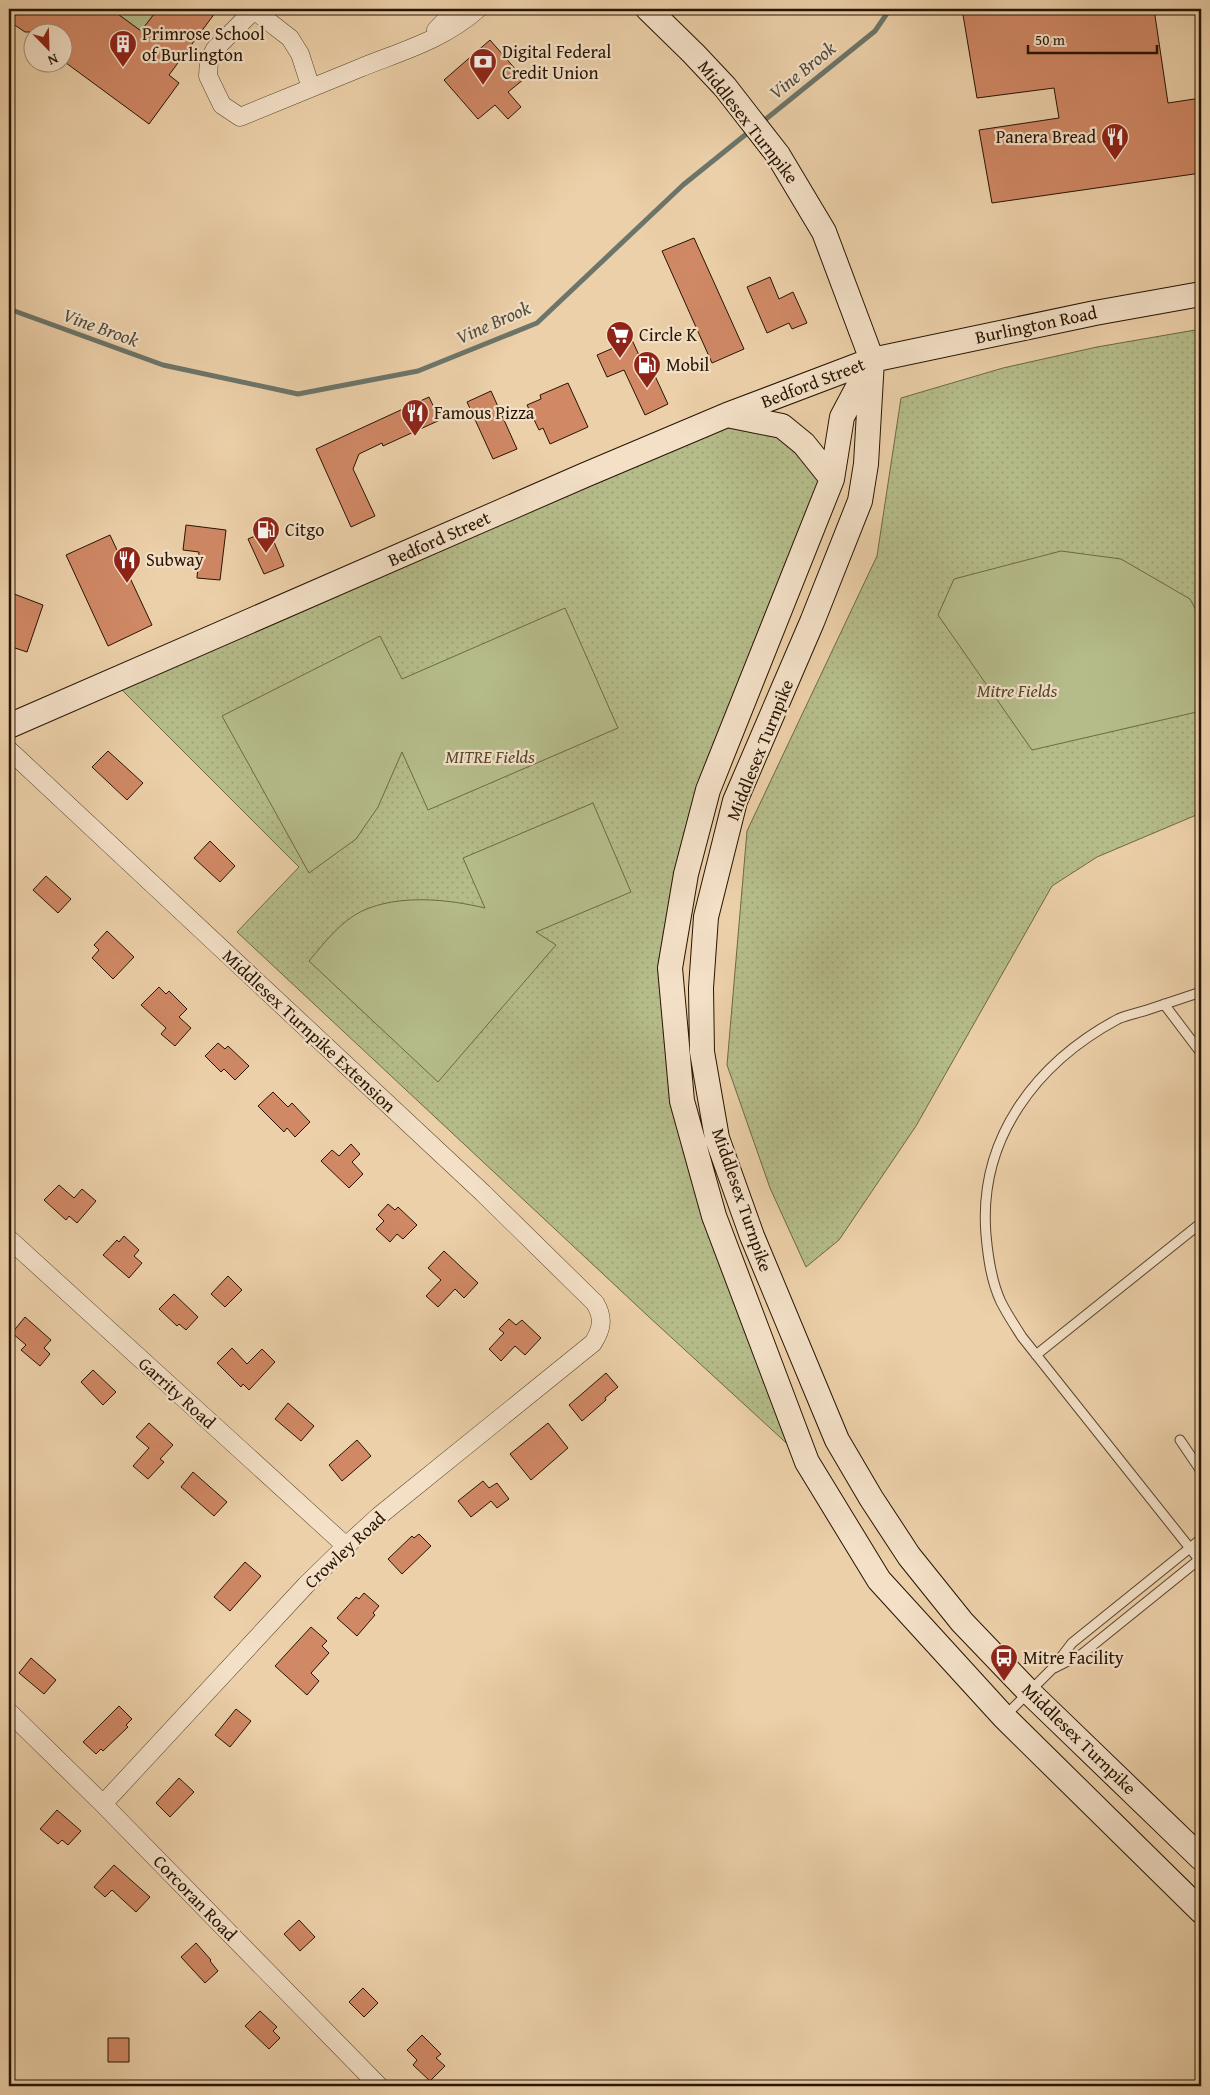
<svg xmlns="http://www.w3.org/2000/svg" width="1210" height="2095" font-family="'Gentium Book Plus',serif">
  <defs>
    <pattern id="grass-dots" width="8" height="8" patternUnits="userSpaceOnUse" patternTransform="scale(1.25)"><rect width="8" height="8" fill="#b5bc8a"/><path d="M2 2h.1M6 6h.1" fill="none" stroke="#9ca175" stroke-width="1.8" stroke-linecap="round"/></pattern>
  </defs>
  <rect width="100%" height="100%" fill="#ecd0a9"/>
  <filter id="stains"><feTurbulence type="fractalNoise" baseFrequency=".004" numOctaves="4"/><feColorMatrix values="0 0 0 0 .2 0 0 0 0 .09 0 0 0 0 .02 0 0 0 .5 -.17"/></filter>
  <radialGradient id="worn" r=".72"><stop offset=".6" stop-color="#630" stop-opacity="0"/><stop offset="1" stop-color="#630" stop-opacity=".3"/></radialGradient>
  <path fill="url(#grass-dots)" stroke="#6e6846" d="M1201,329v484l-104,44 -45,29 -136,240 -77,114 -33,27 -36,-79 -43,-123 20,-234 130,-275 24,-158 102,-30 94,-21z
    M727,415l55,11 50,53 -124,311 -38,178 12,133 125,361 -159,-146 -411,-384 62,-65 -185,-185z"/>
  <path fill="#b5bc8a" stroke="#6e6846" d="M111,9h47l-17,22z
    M1061,551l60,8 69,40 11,21v91l-169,39 -94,-135 16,-36z
    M565,608l53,120 -190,82 -26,-58 -24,55 -22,32 -47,34 -87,-157 158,-80 22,43z
    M593,803l38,89 -95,40 20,13 -118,137 -129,-121c15,-18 32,-40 53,-50 37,-17 85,-12 123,-3l-22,-50z"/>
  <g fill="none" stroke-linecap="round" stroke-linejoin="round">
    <path stroke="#6c756a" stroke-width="5" d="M761,123l114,-92 15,-22
      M9,309l154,56 135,29 120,-23 119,-48 146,-138 67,-54"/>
  </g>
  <path fill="#d08865" stroke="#271402" d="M20,9h91l30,22 17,-22h60l-49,66 10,8 -30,41 -87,-64v-28h-37l-15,-10z
    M962,9h192l14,94 33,-5v75l-209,30 -13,-73 80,-12 -5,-30 -77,10z
    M490,40l34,39 -16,13 13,15 -13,12 -13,-14 -17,14 -34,-39z
    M694,238l50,111 -32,14 -50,-112z
    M770,277l9,22 14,-7 14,31 -15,6 -3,-6 -22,10 -20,-46z
    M632,340l12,26 5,-3 19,41 -23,11 -21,-45 -17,7 -10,-22z
    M568,383l20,44 -38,17 -7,-16 -4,2 -12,-25 14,-6 -1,-4z
    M491,391l26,58 -24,10 -26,-57z
    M429,397l11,23 -57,26 -1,-3 -23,11 -6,15 22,47 -24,11 -35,-78z
    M186,525l40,5 -6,50 -23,-2 2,-26 -16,-2z
    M269,530l15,36 -20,8 -16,-35z
    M110,535l42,90 -44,21 -42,-91z
    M9,592l34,13 -16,47 -18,-6z
    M108,751l35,32 -16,17 -35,-33z
    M210,841l25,25 -15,16 -26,-24z
    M46,876l25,23 -13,14 -25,-23z
    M107,931l27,26 -21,22 -21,-21 7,-8 -5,-5z
    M159,987l7,7 3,-3 18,18 -8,8 12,11 -16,18 -14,-12 5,-6 -25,-23z
    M218,1043l7,6 3,-3 21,20 -14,14 -11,-11 -3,3 -16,-16z
    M273,1092l15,15 4,-4 18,19 -15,15 -8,-9 -3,4 -26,-26z
    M351,1144l9,10 -8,8 11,12 -14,14 -28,-27 11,-11 7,6z
    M59,1185l15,13 8,-9 14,12 -19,22 -8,-7 -3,4 -22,-20z
    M388,1204l7,6 3,-3 19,18 -14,14 -6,-5 -7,8 -14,-13 8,-8 -6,-6z
    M124,1236l15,14 -5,6 8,7 -13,15 -26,-23 14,-15 2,2z
    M444,1251l34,32 -14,15 -9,-9 -17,18 -12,-11 15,-16 -13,-12z
    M228,1276l14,14 -17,17 -14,-13z
    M174,1294l24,23 -12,13 -7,-6 -2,2 -18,-17z
    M25,1317l26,23 -7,8 6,6 -10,12 -19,-16 5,-5 -14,-12z
    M509,1319l7,6 6,-5 19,18 -16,17 -10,-9 -14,15 -12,-12 15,-16 -5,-4z
    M232,1348l15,16 15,-15 13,13 -26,28 -6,-6 -2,3 -24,-24z
    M93,1370l23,22 -13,13 -22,-23z
    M606,1373l12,14 -13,11 1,2 -24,21 -13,-16z
    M288,1403l26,23 -13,15 -26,-22z
    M149,1423l24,22 -13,14 4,3 -16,17 -15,-13 16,-18 -13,-11z
    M548,1423l20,25 -37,32 -21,-26z
    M357,1440l14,16 -29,25 -13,-16z
    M193,1472l34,30 -13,14 -33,-29z
    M483,1481l6,7 8,-5 12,16 -12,9 -6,-7 -20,16 -13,-16z
    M419,1534l12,12 -29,28 -14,-15 24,-23 2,2z
    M245,1562l16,14 -31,35 -16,-14z
    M364,1593l15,13 -6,7 2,2 -18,21 -20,-18 19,-21 3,2z
    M311,1627l16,14 -5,5 7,7 -18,20 8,8 -12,14 -32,-29z
    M31,1658l25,22 -12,14 -25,-21z
    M119,1706l13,13 -6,6 2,2 -25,24 -2,-2 -5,5 -13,-12z
    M236,1709l15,12 -21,26 -15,-12z
    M179,1778l15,14 -24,25 -14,-14z
    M57,1810l24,21 -13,14 -6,-5 -4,4 -18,-15z
    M114,1865l36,32 -14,15 -24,-22 -7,7 -11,-10z
    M299,1920l16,17 -15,14 -16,-17z
    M196,1943l15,17 -1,1 8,10 -13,12 -24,-26z
    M363,1988l15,15 -14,14 -15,-15z
    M260,2011l17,16 -4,4 7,7 -11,11 -24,-23z
    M422,2035l19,19 -5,4 9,8 -15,15 -17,-16 4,-5 -10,-10z
    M108,2038h21v24h-21z"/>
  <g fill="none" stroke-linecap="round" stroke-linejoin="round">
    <defs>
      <path id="lane" d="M1201,992c-18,6 -36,12 -54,18 -9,3 -20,5 -29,9 -82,44 -140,120 -132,216 2,22 5,46 15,67 6,12 14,24 21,35l179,225
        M1164,1004l37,49
        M1036,1355l165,-132
        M1180,1440l21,31
        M1054,1668l28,-14 119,-96
        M1005,1716l47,-47 20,-26 129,-104"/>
      <path id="street" d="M436,30l20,-21
        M311,88l-11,-34 -10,-16 -36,-28 -39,39 -6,12 -1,15 14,29 18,12c40,-16 80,-33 120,-49 42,-17 83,-28 118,-59
        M9,750l474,443 112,110c9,15 7,26 -2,40l-214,173 -33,30 -40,39 -203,219
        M9,1239l337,307
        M9,1712l94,92 276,282"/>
      <path id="secondary" d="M648,9l46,45 31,33 53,68 46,77 48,128 -6,104 -6,37 -48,121 -77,179 -29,116 -5,71 1,64 15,86 35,98 85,204 34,58 38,58 53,66 67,70 172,166
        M868,368l-26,49 -10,62 -124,311 -22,84 -16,94 12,133 32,115 93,246 72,118 125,137 197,194
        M727,415l55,11 22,18 28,35
        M9,726l576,-251 142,-60 145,-55 223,-47 106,-19"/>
    </defs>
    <use href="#lane" stroke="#58432c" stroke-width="11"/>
    <use href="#street" stroke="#58432c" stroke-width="19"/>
    <use href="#secondary" stroke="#271402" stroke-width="26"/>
    <use href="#lane" stroke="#f3e0c7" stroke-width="9"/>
    <use href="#street" stroke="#f3e0c7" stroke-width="18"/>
    <use href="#secondary" stroke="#f3e0c7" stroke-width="24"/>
  </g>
  <defs>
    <symbol id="building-pin" viewBox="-11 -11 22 30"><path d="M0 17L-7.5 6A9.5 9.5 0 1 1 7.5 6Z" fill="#8f2418" stroke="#f3e0c7"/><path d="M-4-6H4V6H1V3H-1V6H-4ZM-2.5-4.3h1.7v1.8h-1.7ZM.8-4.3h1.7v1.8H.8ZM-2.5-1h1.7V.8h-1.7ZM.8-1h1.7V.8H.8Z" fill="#fff"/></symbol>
    <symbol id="bank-pin" viewBox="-11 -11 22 30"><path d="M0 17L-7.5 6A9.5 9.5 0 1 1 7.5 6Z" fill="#8f2418" stroke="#f3e0c7"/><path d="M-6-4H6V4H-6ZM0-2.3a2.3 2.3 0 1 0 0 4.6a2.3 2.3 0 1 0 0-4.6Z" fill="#fff"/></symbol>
    <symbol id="restaurant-pin" viewBox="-11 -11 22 30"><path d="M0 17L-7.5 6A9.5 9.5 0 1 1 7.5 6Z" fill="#8f2418" stroke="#f3e0c7"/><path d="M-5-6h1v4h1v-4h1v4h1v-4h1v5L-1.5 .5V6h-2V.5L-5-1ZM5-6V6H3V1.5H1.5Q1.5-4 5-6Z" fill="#fff"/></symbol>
    <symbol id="supermarket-pin" viewBox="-11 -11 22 30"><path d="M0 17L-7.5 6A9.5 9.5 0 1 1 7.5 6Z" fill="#8f2418" stroke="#f3e0c7"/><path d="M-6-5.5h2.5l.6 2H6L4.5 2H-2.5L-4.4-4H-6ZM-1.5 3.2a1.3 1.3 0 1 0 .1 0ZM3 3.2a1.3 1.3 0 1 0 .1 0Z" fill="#fff"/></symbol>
    <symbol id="fuel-pin" viewBox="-11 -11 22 30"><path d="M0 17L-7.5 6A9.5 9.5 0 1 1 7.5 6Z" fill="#8f2418" stroke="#f3e0c7"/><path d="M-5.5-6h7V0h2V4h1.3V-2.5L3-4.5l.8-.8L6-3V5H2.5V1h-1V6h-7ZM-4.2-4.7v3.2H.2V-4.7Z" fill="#fff"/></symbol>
    <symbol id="bus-pin" viewBox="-11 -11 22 30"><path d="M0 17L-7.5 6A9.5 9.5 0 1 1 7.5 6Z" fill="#8f2418" stroke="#f3e0c7"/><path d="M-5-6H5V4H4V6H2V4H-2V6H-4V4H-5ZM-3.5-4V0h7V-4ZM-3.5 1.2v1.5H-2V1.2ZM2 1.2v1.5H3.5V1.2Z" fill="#fff"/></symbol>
  </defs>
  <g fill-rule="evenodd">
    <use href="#building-pin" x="107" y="28" width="32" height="43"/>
    <use href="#bank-pin" x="467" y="46" width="32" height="43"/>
    <use href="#restaurant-pin" x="1099" y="121" width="32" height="43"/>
    <use href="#supermarket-pin" x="604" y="319" width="32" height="43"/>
    <use href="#fuel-pin" x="631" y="349" width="32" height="43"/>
    <use href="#restaurant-pin" x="399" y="397" width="32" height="43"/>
    <use href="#fuel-pin" x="250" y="514" width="32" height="43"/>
    <use href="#restaurant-pin" x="111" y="544" width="32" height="43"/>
    <use href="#bus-pin" x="988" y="1642" width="32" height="43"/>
  </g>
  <g text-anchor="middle" stroke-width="4.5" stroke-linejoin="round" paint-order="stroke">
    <g font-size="18" fill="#271402" stroke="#f3e0c7" text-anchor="start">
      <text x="142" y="40">Primrose School<tspan x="142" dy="21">of Burlington</tspan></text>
      <text x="502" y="58">Digital Federal<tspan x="502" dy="21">Credit Union</tspan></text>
      <text x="1096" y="143" text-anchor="end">Panera Bread</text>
      <text x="639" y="341">Circle K</text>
      <text x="666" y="371">Mobil</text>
      <text x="434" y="419">Famous Pizza</text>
      <text x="285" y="536">Citgo</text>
      <text x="146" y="566">Subway</text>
      <text x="1023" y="1664">Mitre Facility</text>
    </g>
    <g font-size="18" fill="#271402" stroke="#f3e0c7">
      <text transform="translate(748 122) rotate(52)" y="6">Middlesex Turnpike</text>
      <text transform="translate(1036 325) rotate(-12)" y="6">Burlington Road</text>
      <text transform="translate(813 383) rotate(-21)" y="6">Bedford Street</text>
      <text transform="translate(439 539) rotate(-24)" y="6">Bedford Street</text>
      <text transform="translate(760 750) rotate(-68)" y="6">Middlesex Turnpike</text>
      <text transform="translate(309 1031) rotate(43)" y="6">Middlesex Turnpike Extension</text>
      <text transform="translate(742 1200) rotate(71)" y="6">Middlesex Turnpike</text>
      <text transform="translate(177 1393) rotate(42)" y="6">Garrity Road</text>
      <text transform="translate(345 1550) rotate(-43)" y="6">Crowley Road</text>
      <text transform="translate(1079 1739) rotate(44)" y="6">Middlesex Turnpike</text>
      <text transform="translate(195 1898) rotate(46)" y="6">Corcoran Road</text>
    </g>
    <g font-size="18" font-style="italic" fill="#52462b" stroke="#f3e0c7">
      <text x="1017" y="697">Mitre Fields</text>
      <text x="490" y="763">MITRE Fields</text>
    </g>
    <g font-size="19" font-style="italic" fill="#4f4d3f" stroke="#f3e0c7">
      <text transform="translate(802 70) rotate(-39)" y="7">Vine Brook</text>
      <text transform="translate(493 322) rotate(-24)" y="7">Vine Brook</text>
      <text transform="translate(101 327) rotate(20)" y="7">Vine Brook</text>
    </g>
  </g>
  <rect width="1210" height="2095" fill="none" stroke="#ecd0a9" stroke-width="30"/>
  <rect x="10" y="10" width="1190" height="2075" fill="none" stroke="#271402" stroke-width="2.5"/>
  <rect x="15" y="15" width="1180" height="2065" fill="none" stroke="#271402"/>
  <g transform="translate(48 48) rotate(157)"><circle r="24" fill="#f3e0c7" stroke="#a18e78"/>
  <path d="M0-4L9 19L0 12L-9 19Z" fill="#8f2418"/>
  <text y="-8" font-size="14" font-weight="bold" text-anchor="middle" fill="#271402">N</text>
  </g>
  <path d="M1028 45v8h129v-8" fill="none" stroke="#271402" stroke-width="2.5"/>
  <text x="1035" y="45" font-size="15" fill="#271402" stroke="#f3e0c7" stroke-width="4" paint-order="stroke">50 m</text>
  <rect width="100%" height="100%" filter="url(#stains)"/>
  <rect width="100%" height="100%" fill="url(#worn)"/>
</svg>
